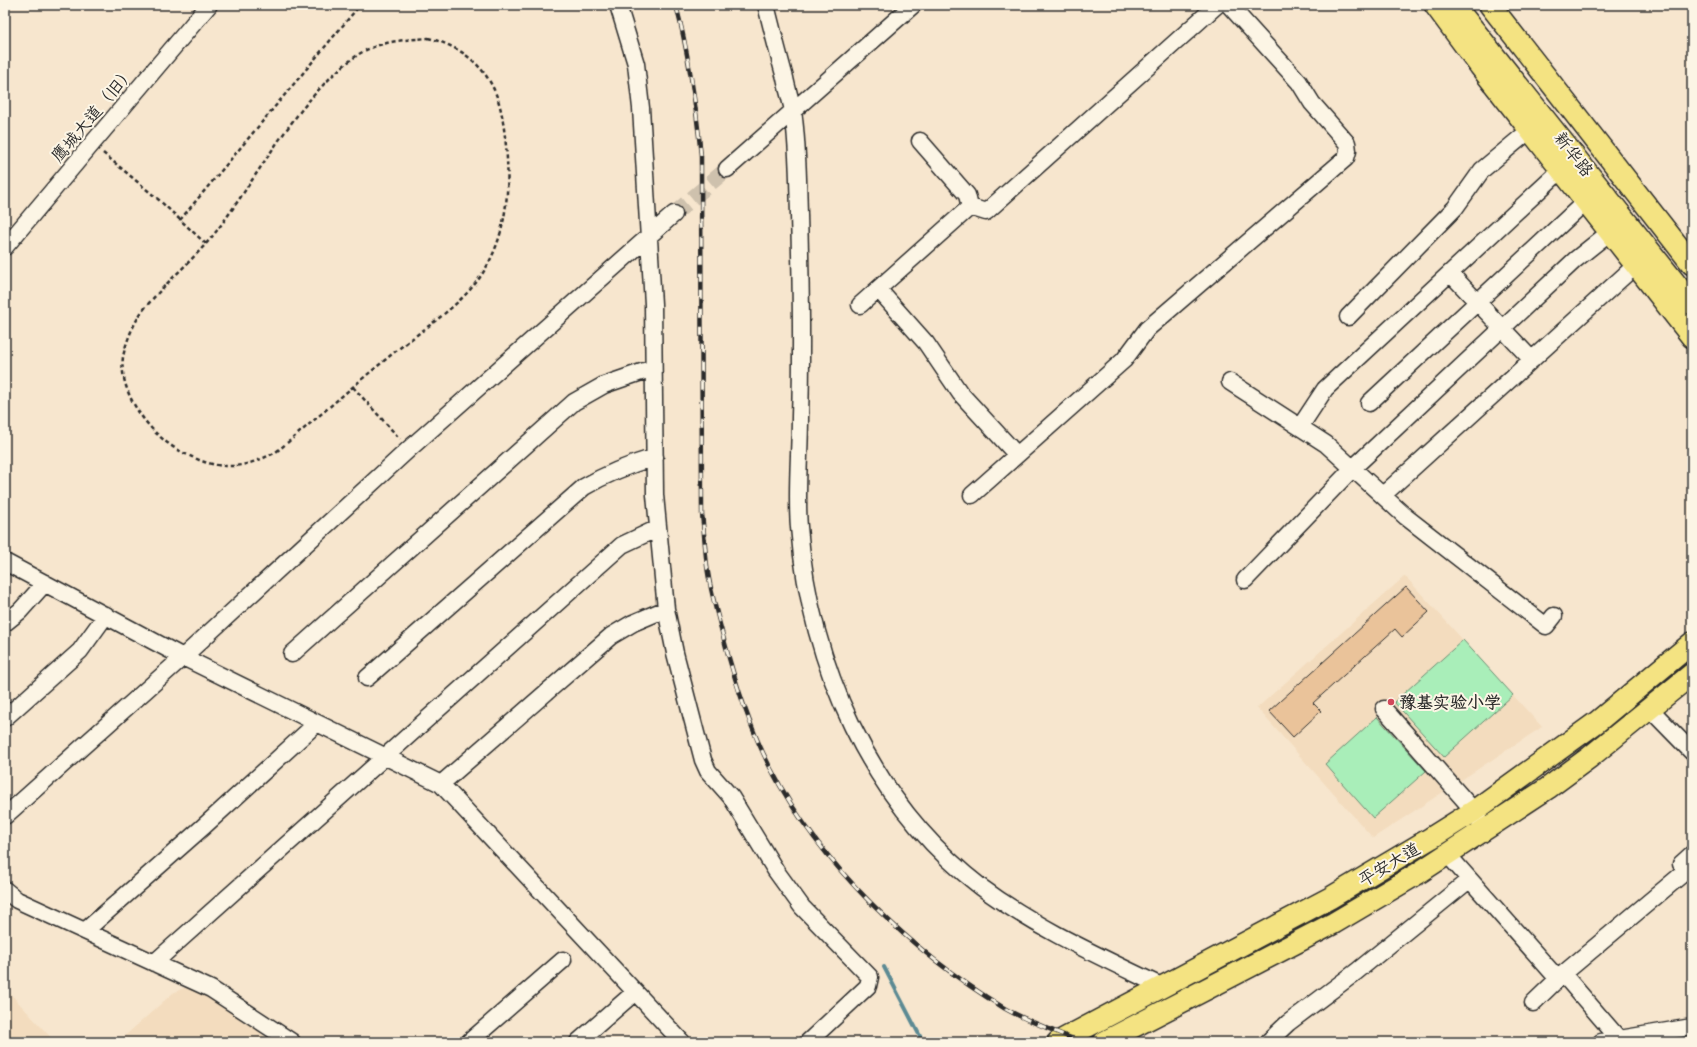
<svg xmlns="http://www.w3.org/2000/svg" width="1697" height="1047" font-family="Caveat,'LXGW WenKai TC',sans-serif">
  <rect width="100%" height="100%" fill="#f7e6ce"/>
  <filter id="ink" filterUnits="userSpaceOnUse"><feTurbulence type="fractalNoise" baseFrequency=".025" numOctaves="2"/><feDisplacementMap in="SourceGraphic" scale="8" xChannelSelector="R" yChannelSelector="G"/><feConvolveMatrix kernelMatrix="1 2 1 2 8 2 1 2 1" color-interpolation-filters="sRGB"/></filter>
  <g filter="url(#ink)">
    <path fill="#f3dcbe" d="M1405,576l137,151 -169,111 -116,-130z
      M192,984l42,24 36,34h-152l55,-49z
      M5,988l50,54h-50z"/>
    <path fill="#a9eeb9" stroke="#6a8c72" d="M1463,640l50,55 -69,62 -50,-55z
      M1377,717l49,54 -53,47 -48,-54z"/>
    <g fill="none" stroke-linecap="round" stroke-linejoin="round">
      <path stroke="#5c8a93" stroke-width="4" d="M884,967l39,75"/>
    </g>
    <path fill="#eac39a" stroke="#2b2b2b" d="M1406,587l23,25 -27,25 -7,-8 -82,74 8,8 -28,26 -24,-26z"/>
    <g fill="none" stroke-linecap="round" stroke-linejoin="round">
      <path stroke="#cec1ad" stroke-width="16" stroke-dasharray="16 8" stroke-linecap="butt" d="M674,214l53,-45"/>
      <defs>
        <path id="minor" d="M618,5l18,59 5,44 12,196 2,191 11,114 9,44 28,107 5,11 23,26 45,74 26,36 68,70 -2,9 -60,56
          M766,5c6,24 12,48 19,73 2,11 6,22 8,33 5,34 5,70 6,104 2,67 3,135 1,202 0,36 -4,74 -1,110 11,137 71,275 182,360 55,41 120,70 182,100
          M920,141l47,54 3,12 16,5 231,-207
          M727,169l186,-164
          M5,247l204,-242
          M1450,273l82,87
          M878,289l48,54 34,50 57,62
          M860,305l110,-98
          M1348,317l107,-109 27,-38 48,-40
          M1230,382l96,62 80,73 140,109 8,-10
          M1369,403l217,-202
          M1300,427l25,-38 236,-219
          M972,495l152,-135 23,-31 199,-171 2,-7 -1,-8 -35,-40 -13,-21 -70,-77
          M1383,495l253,-230
          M5,562l178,95 258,127 241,258
          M1245,580l108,-112 222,-208 35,-28
          M5,623l15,-12 25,-28
          M292,654l282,-252 30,-17 49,-17
          M367,678l217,-191c24,-14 44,-22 71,-30
          M1384,709l90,102 5,9
          M1650,709l42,43
          M5,718l75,-67 26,-36
          M441,784l170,-148 22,-13 33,-14
          M5,816l178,-159 226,-208 265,-235
          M1448,855l110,124
          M5,890l12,10 194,89 81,53
          M85,931l118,-104 114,-104
          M154,963l468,-418 36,-17
          M1563,974l56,65
          M1533,1003l30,-29 123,-103 -5,-7 11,-10
          M469,1042l94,-82
          M578,1042l57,-50
          M1268,1042l20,-19 68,-51 113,-92
          M1601,1042l91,-15"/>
        <path id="major" d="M1435,5l45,61 212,271
          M1454,5l238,299
          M1490,5l202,259
          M1058,1042l272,-144 101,-60 43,-27 123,-89 95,-79
          M1104,1042l230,-119 83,-49 131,-86 42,-31 102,-83"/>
      </defs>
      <use href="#minor" stroke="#2b2b2b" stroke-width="19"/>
      <use href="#major" stroke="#2b2b2b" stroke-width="24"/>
      <path stroke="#2b2b2b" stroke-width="2.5" stroke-dasharray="4 3" stroke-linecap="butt" d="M428,38c43,11 69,39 75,84 9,59 8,125 -36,171 -24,25 -55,44 -82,67 -37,30 -72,62 -109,92 -36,19 -59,19 -96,-1 -30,-16 -62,-58 -57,-94 3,-15 10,-32 18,-44 22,-29 51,-51 74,-80 44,-57 83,-137 144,-179 21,-13 45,-14 69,-16z
        M103,153l56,47 47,44
        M180,220l180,-215
        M353,387l47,52"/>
      <use href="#minor" stroke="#fcf5e5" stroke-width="16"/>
      <use href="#major" stroke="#f4e382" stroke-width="21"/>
      <defs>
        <path id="rail" d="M676,5c13,50 20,100 25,151l1,358c2,17 3,35 5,52 3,24 10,47 16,70 12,46 26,91 48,133 50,97 141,183 233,239 22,13 52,23 76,34
          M1667,1042l25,-4"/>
      </defs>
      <use href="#rail" stroke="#2b2b2b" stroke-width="4.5"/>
      <use href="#rail" stroke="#fcf5e5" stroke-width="3" stroke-dasharray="9" stroke-linecap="butt"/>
    </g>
  </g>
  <circle fill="#d1495b" stroke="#fcf5e5" stroke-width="1.5" cx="1391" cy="702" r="4"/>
  <g text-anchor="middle" stroke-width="4" stroke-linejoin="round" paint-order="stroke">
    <g font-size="17" fill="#2b2b2b" stroke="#fcf5e5">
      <text transform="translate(93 114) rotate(-50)" y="6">鹰城大道（旧）</text>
      <text transform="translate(1574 154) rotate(52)" y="6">新华路</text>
      <text transform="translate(1389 864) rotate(-31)" y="6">平安大道</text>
    </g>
    <g font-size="17" font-weight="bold" fill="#2b2b2b" stroke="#fcf5e5" text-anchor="start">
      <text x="1399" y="708">豫基实验小学</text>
    </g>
  </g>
  <rect width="1697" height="1047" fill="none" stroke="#fcf5e5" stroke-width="20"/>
  <rect x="10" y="10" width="1677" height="1027" fill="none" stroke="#2b2b2b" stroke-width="1.5" filter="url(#ink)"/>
</svg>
